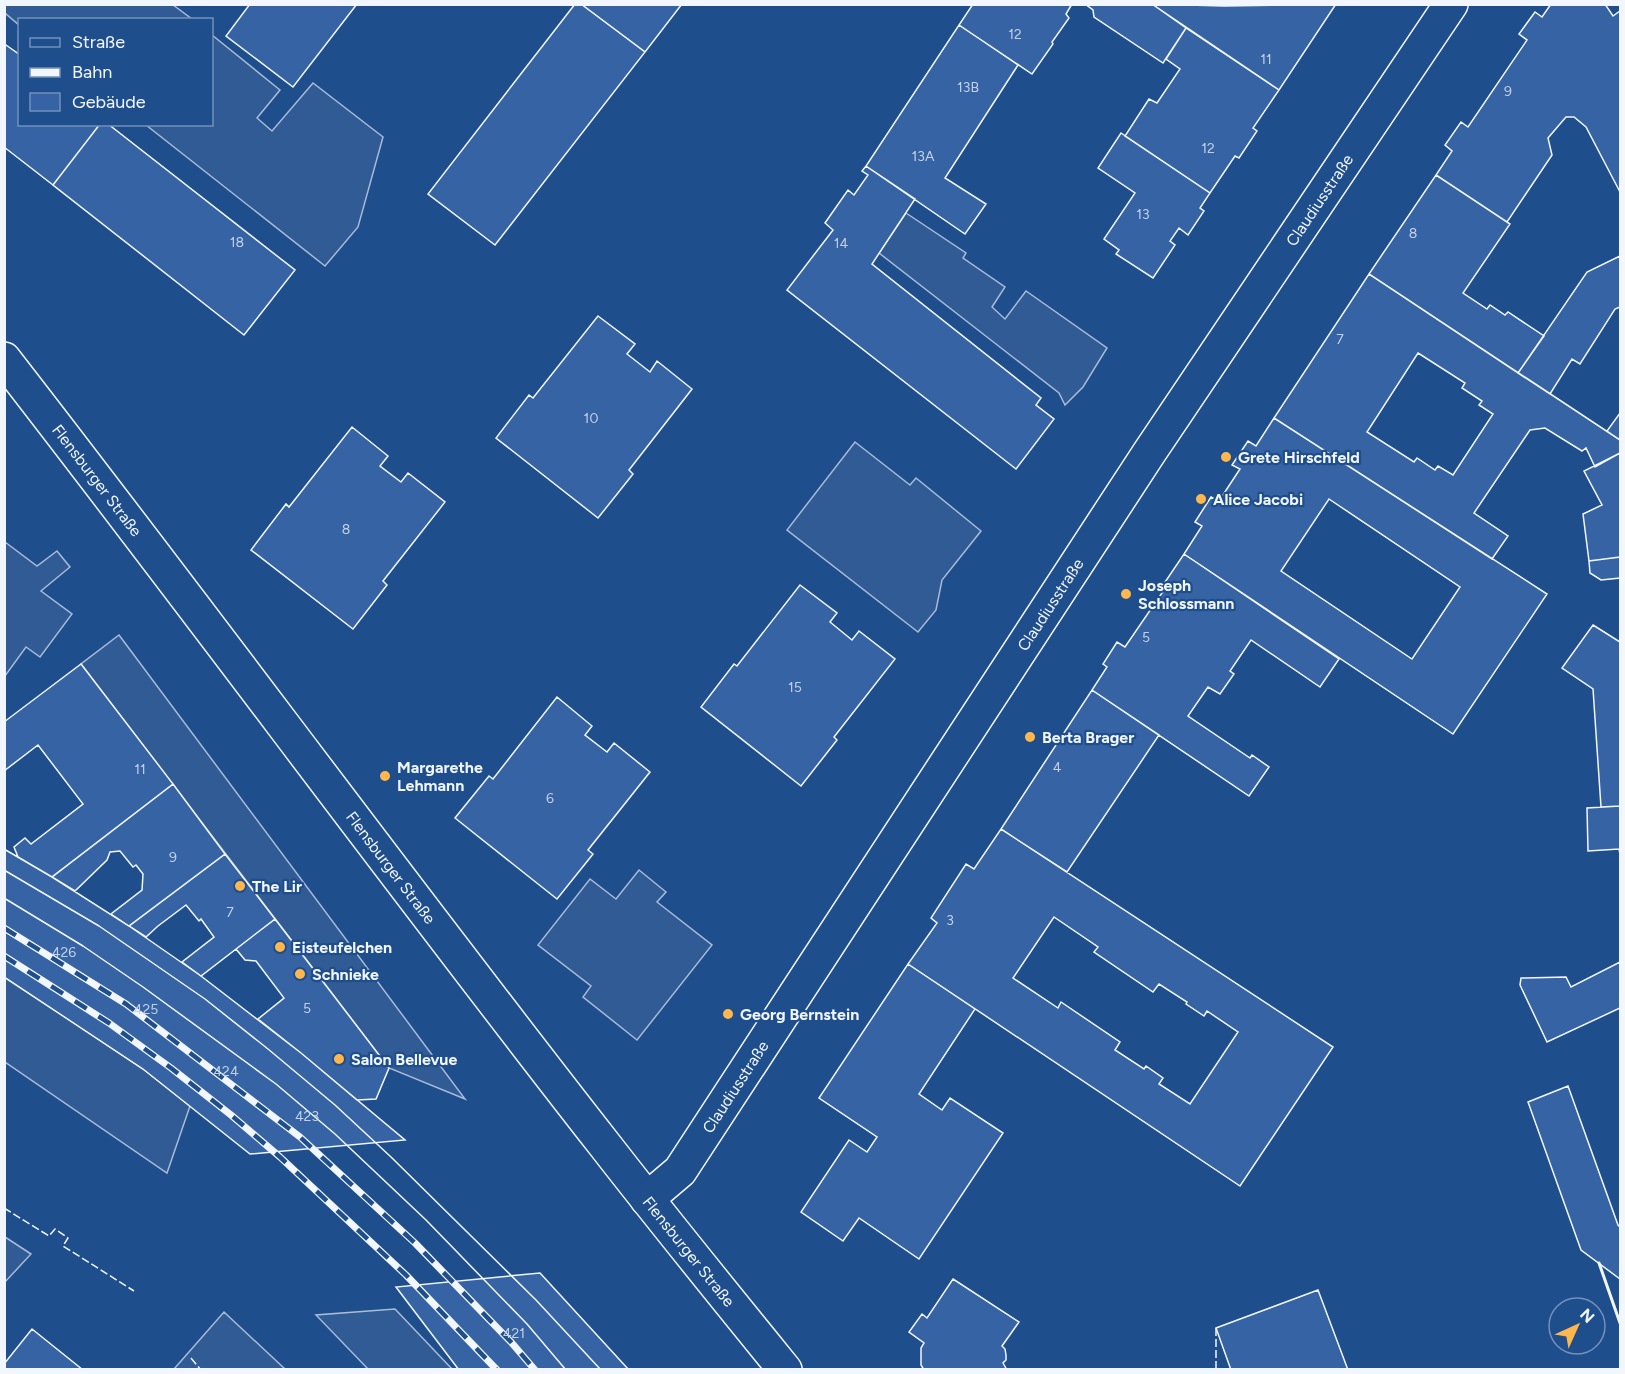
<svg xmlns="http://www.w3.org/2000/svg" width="1625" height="1374" font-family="Figtree,sans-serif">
  <rect width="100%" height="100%" fill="#1f4e8c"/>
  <path fill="#305b95" stroke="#a8bbd7" stroke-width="1.5" d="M4,5h169l19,14 -172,1 -1,5 -14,-12z
    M212,35l68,55 -23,28 15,13 41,-48 70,54 -25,90 -33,39 -179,-141 66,-1z
    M906,213l60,40 -3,5 42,29 -13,20 13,12 21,-28 81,57 -24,39 -18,18 -6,-12 -180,-140z
    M855,442l55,43 6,-7 65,53 -39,49 -6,30 -18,22 -131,-102z
    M5,542l32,24 20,-15 13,16 -29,24 31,23 -32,43 -14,-10 -21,29z
    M119,635l346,464 -76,-31 -308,-404z
    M639,870l27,22 -9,10 55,43 -75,95 -54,-43 8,-11 -53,-41 52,-66 26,20z
    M5,977l95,63 43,29 47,37 -23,67 -162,-111z
    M5,1237l26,17 -26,28 -1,-1z
    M395,1309l57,60h-84l-52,-54z
    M224,1312l61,57h-111z"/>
  <path fill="#3563a3" stroke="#f2f6ff" stroke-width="1.5" fill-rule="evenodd" d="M250,4h107l-64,83 -67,-51z
    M575,4h6l64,48 -150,193 -67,-51z
    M581,4h101l-37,48z
    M973,4h99l-6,10 3,4 -17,24 1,2 -21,30 -73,-49z
    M1085,4h67l34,24 -23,35 -69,-46 -1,-7z
    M1152,4l72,2 112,-2 -57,86z
    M1551,4h54l8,12 7,-5v181l-34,-65 -12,-10h-8l-18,21 4,17 -45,67 -71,-47 16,-24 -7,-6 16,-23 7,5 59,-87 -8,-6 16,-22 7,5z
    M959,25l59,40 -73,113 41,26 -21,30 -99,-68z
    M1186,28l93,62 -26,38 4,3 -18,27 -4,-2 -25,37 -85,-57 24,-37 8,4 23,-34 -14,-10z
    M6,45l14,10v69h80l-47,61 -49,-38v-100z
    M100,124h8l187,146 -51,65 -191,-150z
    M1121,133l89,60 -10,15 4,3 -16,24 -9,-7 -9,13 5,4 -22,33 -37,-24 3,-4 -15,-11 31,-46 -37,-25z
    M866,166l49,33 -43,65 169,134 -5,7 18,14 -38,50 -229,-179 46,-60 -8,-7 23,-33 6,5 14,-20 -6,-4z
    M1436,175l74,49 -47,69 24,16 3,-4 15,10 3,-3 36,24 -26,37 -149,-99z
    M1620,256v51l-5,2 -35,55 -8,-5 -22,35 -32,-21 69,-101z
    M1369,274l251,166v13l-25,14 -9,-19 -4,3 -37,-23 -15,2 -56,83 34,23 -16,23 -218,-141zM1418,353l47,30 -3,5 20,13 -3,4 14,9 -40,61 -15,-9 -3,4 -18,-12 -3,4 -47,-30z
    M598,316l37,28 -8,10 23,18 7,-11 35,28 -63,81 4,4 -35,44 -102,-80 33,-43 4,3z
    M1620,413v27l-13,-9z
    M1274,418l273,176 -94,140 -269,-180 18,-28 -7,-4 16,-25 8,4 21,-32 -8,-4 16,-24 8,5zM1329,499l131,88 -48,72 -131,-88z
    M352,427l36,29 -8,10 21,16 7,-9 37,29 -62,79 4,4 -34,44 -102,-79 35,-46 3,3z
    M1620,453v104l-31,4 -6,-47 19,-9 -18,-34z
    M1184,554l155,105 -19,28 -69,-47 -21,31 4,3 -14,20 -12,-7 -20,29 62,42 2,-3 17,12 -20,29 -157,-106 15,-23 -4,-3 14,-22 8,5 39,-57 -3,-2z
    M1620,557v21l-19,2 -11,-7 -1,-12z
    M800,585l37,28 -7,9 22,18 7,-9 36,28 -61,78 3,3 -36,46 -100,-79 33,-43 3,2z
    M1593,625l27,17v164l-19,1 -8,-118 -31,-21z
    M81,664l92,120 -121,93 -34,-20 -4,-10 11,-9 6,6 52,-40 -45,-59 -34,26v-49z
    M1092,690l67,45 -92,137 -66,-43z
    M557,697l35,29 -7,9 22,17 7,-9 36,29 -62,78 5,4 -36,45 -102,-81 34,-42 4,3z
    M173,784l52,70 -96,72 -18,-12 31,-24 1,-16 -7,-9 -3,2 -13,-16 -10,1 -3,8 -32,31 -23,-14z
    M1620,806v48l-1,-5 -31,2 -1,-43z
    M1001,829l332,218 -93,139 -332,-222 29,-41 -6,-5 35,-54 8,5zM1054,917l44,30 -4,5 59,40 6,-8 28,18 -1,2 18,12 3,-5 31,21 -48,72 -31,-20 4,-6 -17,-12 -2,3 -29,-19 5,-8 -59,-40 -3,6 -45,-30z
    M4,849l48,28 77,49 72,50 100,77 104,87 -155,14 -107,-85 -139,-92z
    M225,854l50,65 -74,57 -19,-14 32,-25 -13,-18 -2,2 -13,-16 -28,21 -12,11 -17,-11z
    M275,919l114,149 -13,31 -19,1 -56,-47 -43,-34 26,-21 -28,-37 -11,-1 -9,-11z
    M1620,962v46l-73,34 -27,-57 1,-7 45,-1 5,10z
    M908,964l67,45 -56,85 23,16 8,-12 53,35 -84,126 -60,-41 -16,23 -42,-29 48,-72 18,12 10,-15 -58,-39z
    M1568,1086l50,139 2,2v52l-39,-29 -53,-148z
    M540,1273l89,97h-170l-63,-83z
    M953,1279l66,43 -17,24 3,3 1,6v5l-3,3 4,7h-83l-3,-5v-17l3,-5 -15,-11 13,-18 5,4z
    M1318,1290l30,80h-117l-15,-42z
    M32,1329l51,41h-79v-6z"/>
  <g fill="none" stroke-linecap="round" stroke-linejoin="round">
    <defs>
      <g id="minor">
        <path id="s1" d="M4,359c202,260 397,526 600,785 59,76 120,151 181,226"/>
        <path id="s2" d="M647,1199l33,-28 469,-718 302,-449"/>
      </g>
    </defs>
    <use href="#minor" stroke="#f2f6ff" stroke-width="36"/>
    <use href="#minor" stroke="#1f4e8c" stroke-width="33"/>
    <path stroke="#f2f6ff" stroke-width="1.5" d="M4,870l95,56 106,73 63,50 67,56 56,52 145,143 65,70
      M4,898l79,48 60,41 133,97 59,50 91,86 101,104 39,46"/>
    <defs>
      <path id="rail" d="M4,928l122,76 174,133 115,106 96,99 24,28
        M4,956l105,67 62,45 60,47 49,42 126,118 91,95"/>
    </defs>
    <use href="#rail" stroke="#f2f6ff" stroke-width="7"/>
    <use href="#rail" stroke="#1f4e8c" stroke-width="4.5" stroke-dasharray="14" stroke-linecap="butt"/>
    <path stroke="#f2f6ff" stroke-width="1.5" stroke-dasharray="8 3" stroke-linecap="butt" d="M4,1208l45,28 6,-7 13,9 -5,8 71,45
      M1216,1328v42
      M191,1358l10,12"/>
    <path stroke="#f2f6ff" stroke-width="3" d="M1599,1263l21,60"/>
  </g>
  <g fill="#ffb74d" stroke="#1f4e8c" stroke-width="2">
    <circle cx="1226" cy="457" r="6"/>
    <circle cx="1201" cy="499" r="6"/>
    <circle cx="1126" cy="594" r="6"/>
    <circle cx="1030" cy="737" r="6"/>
    <circle cx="385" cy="776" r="6"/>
    <circle cx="240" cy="886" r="6"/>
    <circle cx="280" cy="947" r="6"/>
    <circle cx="300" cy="974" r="6"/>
    <circle cx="728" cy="1014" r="6"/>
    <circle cx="339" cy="1059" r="6"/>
  </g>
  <g text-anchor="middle" stroke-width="4.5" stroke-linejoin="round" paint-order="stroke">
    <g font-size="14" fill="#c3d1e8">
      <text x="1015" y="39">12</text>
      <text x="1266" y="64">11</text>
      <text x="968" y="92">13B</text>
      <text x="1508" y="96">9</text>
      <text x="1208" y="153">12</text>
      <text x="923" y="161">13A</text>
      <text x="1143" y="219">13</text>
      <text x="1413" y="238">8</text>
      <text x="237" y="247">18</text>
      <text x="841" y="248">14</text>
      <text x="1340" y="344">7</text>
      <text x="591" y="423">10</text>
      <text x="346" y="534">8</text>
      <text x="1146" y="642">5</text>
      <text x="795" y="692">15</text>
      <text x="1057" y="772">4</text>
      <text x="140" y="774">11</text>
      <text x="550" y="803">6</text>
      <text x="173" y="862">9</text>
      <text x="230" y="917">7</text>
      <text x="950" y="925">3</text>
      <text x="64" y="957">426</text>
      <text x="307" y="1013">5</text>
      <text x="146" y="1014">425</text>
      <text x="226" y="1076">424</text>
      <text x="307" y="1121">423</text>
      <text x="514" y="1338">421</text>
    </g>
    <g font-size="16" fill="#f2f6ff" stroke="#1f4e8c">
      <text dy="6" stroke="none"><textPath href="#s2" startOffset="1206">Claudiusstraße</textPath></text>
      <text dy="6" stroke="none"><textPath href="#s1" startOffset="153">Flensburger Straße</textPath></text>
      <text dy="6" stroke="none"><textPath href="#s2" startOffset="720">Claudiusstraße</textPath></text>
      <text dy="6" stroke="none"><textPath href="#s1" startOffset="639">Flensburger Straße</textPath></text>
      <text dy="6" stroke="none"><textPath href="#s2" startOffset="144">Claudiusstraße</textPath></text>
      <text dy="6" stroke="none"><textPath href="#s1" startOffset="1125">Flensburger Straße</textPath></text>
    </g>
    <g font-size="16" font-weight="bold" fill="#f2f6ff" stroke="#1f4e8c" text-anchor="start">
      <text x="1238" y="463">Grete Hirschfeld</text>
      <text x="1213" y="505">Alice Jacobi</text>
      <text x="1138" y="591">Joseph<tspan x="1138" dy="18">Schlossmann</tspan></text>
      <text x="1042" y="743">Berta Brager</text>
      <text x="397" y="773">Margarethe<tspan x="397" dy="18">Lehmann</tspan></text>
      <text x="252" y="892">The Lir</text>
      <text x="292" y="953">Eisteufelchen</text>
      <text x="312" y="980">Schnieke</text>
      <text x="740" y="1020">Georg Bernstein</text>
      <text x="351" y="1065">Salon Bellevue</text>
    </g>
  </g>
  <rect width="1625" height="1374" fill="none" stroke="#f2f6ff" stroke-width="12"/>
  <rect x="18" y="18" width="195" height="108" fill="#1f4e8c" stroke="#7391ba" stroke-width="1.5"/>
  <rect x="30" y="38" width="30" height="9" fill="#1f4e8c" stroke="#7391ba" stroke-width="1.5"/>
  <text x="72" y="48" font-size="18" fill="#f2f6ff">Straße</text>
  <rect x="30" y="68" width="30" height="9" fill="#f2f6ff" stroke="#7391ba" stroke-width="1.5"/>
  <text x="72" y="78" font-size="18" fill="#f2f6ff">Bahn</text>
  <rect x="30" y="93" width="30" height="18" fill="#3563a3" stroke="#7391ba" stroke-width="1.5"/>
  <text x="72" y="108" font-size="18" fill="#f2f6ff">Gebäude</text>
  <g transform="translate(1577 1326) rotate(45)"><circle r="28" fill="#1f4e8c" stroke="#7391ba" stroke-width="1.5"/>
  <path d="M0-4.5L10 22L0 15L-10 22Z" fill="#ffb74d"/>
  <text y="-9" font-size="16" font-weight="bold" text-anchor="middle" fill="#f2f6ff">N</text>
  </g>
</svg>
